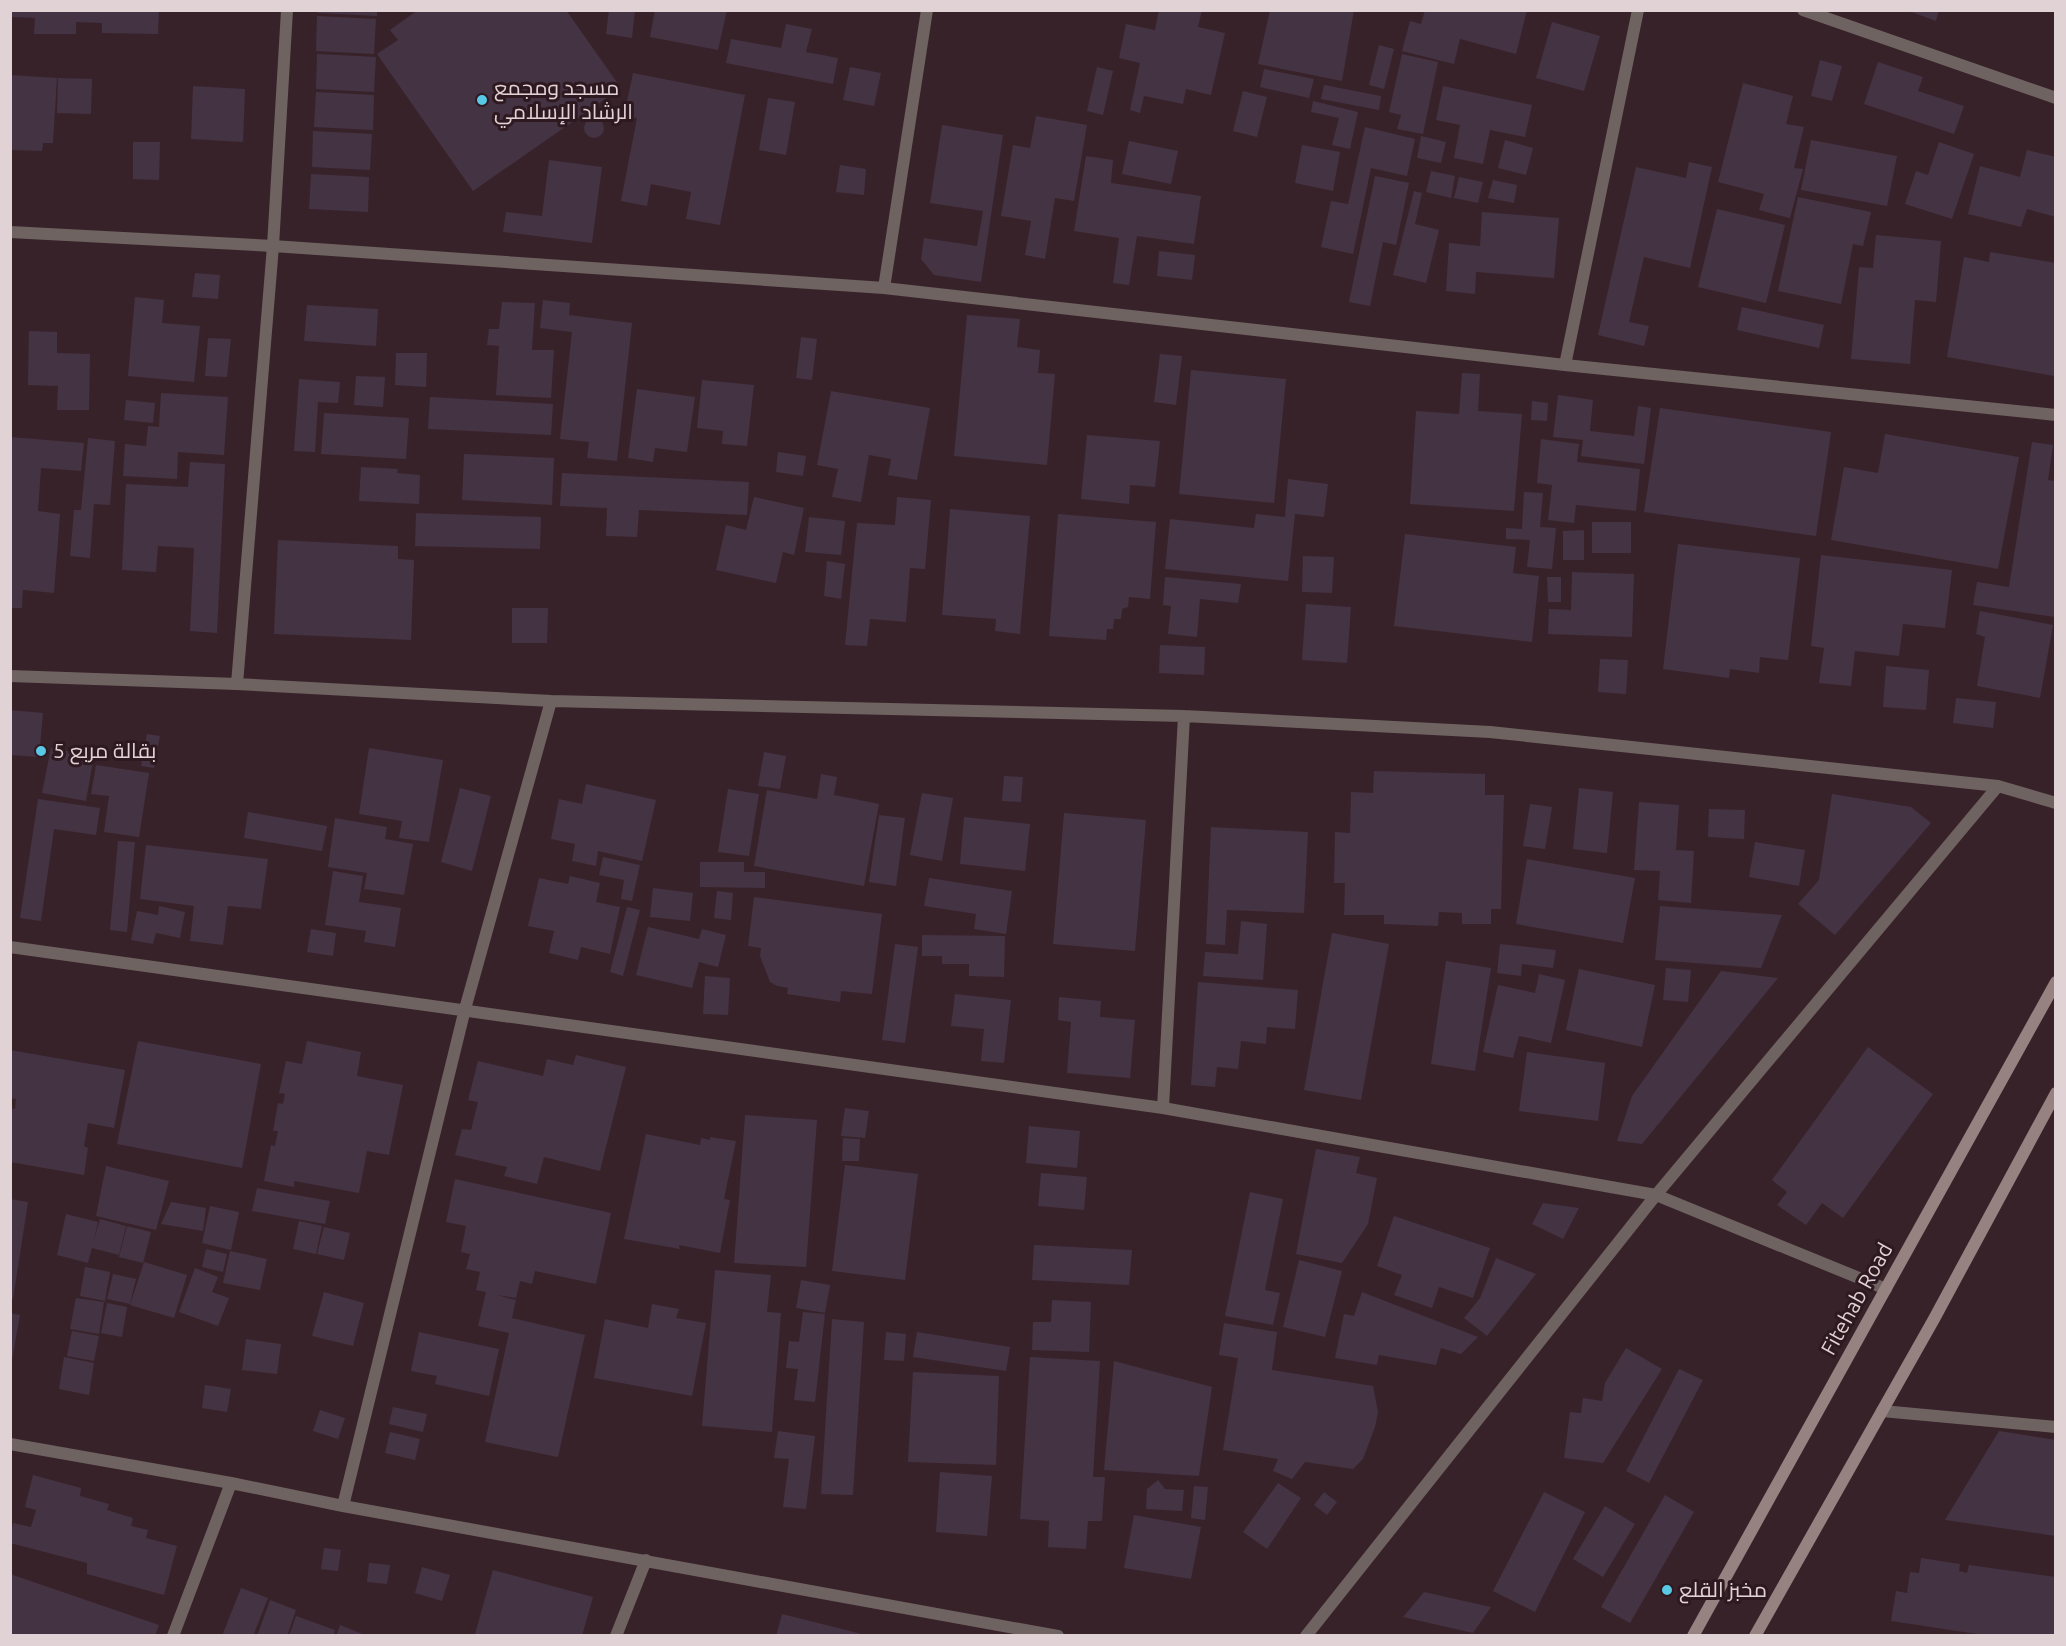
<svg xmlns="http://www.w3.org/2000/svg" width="2066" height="1646" font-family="Ubuntu,Cairo,sans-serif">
  <rect width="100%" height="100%" fill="#38222a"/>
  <path fill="#443343" d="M10,10h149l-1,24 -56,-1v-10l-26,-1v12h-42l1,-16 -25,-1z
    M318,10h59v6l-59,-3z
    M418,10h148l55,78 -148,103 -96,-137 21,-14 -8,-10z
    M609,10h26l-3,28 -26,-4z
    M655,10h72l-9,40 -68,-13z
    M1159,10h43l-4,17 27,6 -14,62 -25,-6 -3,15 -39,-8 -4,17 -10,-3 10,-47 -21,-5 7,-34 29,6z
    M1270,10h84l-12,71 -84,-17z
    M1425,10h102l-11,44 -56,-15 -6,25 -52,-13 8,-30 11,3z
    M1906,10h33l-3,11z
    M317,16l59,3 -2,35 -58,-3z
    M1552,22l48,14 -16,55 -48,-13z
    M786,24l26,5 -6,23 32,6 -5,26 -107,-21 5,-24 50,9z
    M1379,45l15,4 -10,40 -15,-4z
    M317,54l59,3 -2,35 -58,-3z
    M1402,54l36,8 -15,72 -26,-5 4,-14 -12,-3z
    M1820,60l22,6 -10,35 -21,-5z
    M1878,62l45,15 -5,14 46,15 -10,28 -90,-30z
    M850,67l31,6 -7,33 -31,-6z
    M1097,67l16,4 -10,44 -16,-4z
    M1264,69l50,10 -5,19 -49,-11z
    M633,73l112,22 -25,130 -34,-6 5,-27 -40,-8 -4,22 -26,-5 16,-83 -13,-2z
    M10,75l47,3 -4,65h-10l-1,8 -32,-1z
    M58,78l34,1 -1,35 -34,-1z
    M1743,83l50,13 -7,28 18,3 -10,41 9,1 -13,49 -31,-8 5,-16 -46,-12z
    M1324,85l57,11 -2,14 -58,-11z
    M193,86l52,3 -2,53 -52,-3z
    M1443,86l89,19 -7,32 -35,-7 -7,34 -29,-6 6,-33 -24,-5z
    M1243,91l24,6 -10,40 -24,-6z
    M316,92l58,3 -1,35 -59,-3z
    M768,98l27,4 -9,53 -27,-5z
    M1313,101l45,11 -8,37 -18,-4 7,-27 -28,-6z
    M1036,116l51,9 -13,76 -19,-3 -10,61 -20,-4 6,-34 -30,-5 12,-71 17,3z
    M584 128a10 10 0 1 1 20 0a10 10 0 1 1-20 0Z
    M942,125l61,10 -22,147 -47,-7 -13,-16 3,-21 53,8 6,-35 -53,-8z
    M1365,127l50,12 -8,37 -36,-8 -18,86 -32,-7 10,-46 17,3z
    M313,131l59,3 -2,36 -58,-3z
    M1421,136l25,6 -5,21 -24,-5z
    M1505,140l28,8 -7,27 -28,-7z
    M1811,140l86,16 -10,50 -86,-16z
    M1129,141l49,10 -7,33 -49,-10z
    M133,142h27l-1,38 -26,-1z
    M1939,142l35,12 -22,65 -47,-15 11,-33 12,4z
    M1302,145l38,7 -7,39 -38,-8z
    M2027,150l29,7v60l-29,-8 -6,18 -53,-13 12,-48 40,11z
    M1086,156l27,4 -2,23 90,13 -7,48 -57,-8 -8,49 -16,-2 6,-45 -45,-7z
    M549,160l53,7 -10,76 -89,-11 3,-20 36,4z
    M1689,162l23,5 -22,101 -46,-11 -15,65 20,4 -5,20 -46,-11 38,-168 50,11z
    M840,165l26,4 -2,26 -28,-3z
    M1431,171l24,5 -4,22 -25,-6z
    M311,174l58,3 -1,35 -59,-3z
    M1375,176l34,7 -13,62 -13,-3 -13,64 -21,-4z
    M1459,177l24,5 -5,21 -24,-5z
    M1493,180l24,5 -3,18 -26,-5z
    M1414,191l8,2 -7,31 24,6 -13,53 -33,-8z
    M1798,197l73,15 -8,34 -10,-2 -12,60 -63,-13z
    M1717,209l68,16 -19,78 -68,-16z
    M1482,212l77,6 -5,60 -78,-6 -1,22 -29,-3 3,-48 31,3z
    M1876,235l65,6 -5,61 -21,-2 -5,64 -59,-5 8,-92 14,1z
    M1159,251l36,4 -3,25 -35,-4z
    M1990,252l66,11 -2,113 -107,-19 17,-100 25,5z
    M195,273l25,2 -2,24 -26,-2z
    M135,297l29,3 -2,23 38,3 -6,56 -66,-6z
    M543,300l27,3 -1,12 63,8 -15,138 -30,-3 2,-16 -29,-3 12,-107 -32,-4z
    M502,302l33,1 -3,47h22l-3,48 -55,-3 3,-49 -12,-1 2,-16h10z
    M307,305l71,4 -2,37 -72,-5z
    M1742,307l82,18 -5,23 -82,-18z
    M967,315l53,4 -3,28 23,3 -2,23 17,1 -8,91 -93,-9z
    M29,331l28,1v21l33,1 -1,56h-32l1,-24 -30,-1z
    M801,337l16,2 -5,41 -16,-2z
    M208,338l23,1 -4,38 -22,-1z
    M396,353h31l-1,34 -31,-2z
    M1160,354l22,2 -6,49 -22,-3z
    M1191,370l95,9 -12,124 -95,-9z
    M1462,373l18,1 -2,37 44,3 -8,97 -104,-7 6,-93 43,3z
    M356,376l29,1 -2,30 -29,-2z
    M299,379l41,3 -2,21 -20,-1 -3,50 -21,-1z
    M702,380l52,5 -7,61 -25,-2 1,-13 -26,-3z
    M637,389l58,8 -8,55 -32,-4 -2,14 -25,-4z
    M831,391l99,17 -13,72 -29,-5 3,-16 -22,-4 -8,47 -29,-5 6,-28 -21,-4z
    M161,393l67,4 -4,58 -46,-3 -1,27 -54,-3 2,-32 21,2 2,-20 11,1z
    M1558,395l35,5 -3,31 44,5 4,-30 13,2 -7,56 -63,-8 2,-16 -30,-3z
    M430,397l123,7 -2,31 -123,-6z
    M126,400l29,3 -2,20 -29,-3z
    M1532,401l16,2 -1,18 -16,-1z
    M1660,408l171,24 -15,104 -172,-24z
    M324,413l85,5 -3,41 -85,-5z
    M1885,434l134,23 -21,112 -167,-29 13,-73 34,6z
    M1087,435l73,6 -5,46 -25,-2 -1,19 -48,-5z
    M10,437l74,6 -3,28 -40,-3 -3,43 22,3 -6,79 -31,-3 -1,18h-12z
    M88,438l27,3 -5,64 -16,-1 -4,54 -20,-2 4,-46h7z
    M1541,439l38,5 -2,18 63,7 -4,42 -60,-6 -2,18 -26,-3 4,-35 -15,-2z
    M2032,442l21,3 -5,35 8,1 -1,136 -82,-12 4,-23 32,5z
    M778,452l28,4 -3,20 -27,-4z
    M464,454l90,4 -2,47 -90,-5z
    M190,462l35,2 -8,169 -27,-2 4,-83 -36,-2 -2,26 -34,-2 4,-86 62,3z
    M361,467l37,2 -1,4 23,2 -1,29 -60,-3z
    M562,473l187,9 -2,33 -108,-5 -2,27 -31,-1 1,-28 -47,-2z
    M1288,479l40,5 -4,33 -29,-3 -7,67 -123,-12 5,-50 84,9 2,-14 29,3z
    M1524,492l19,1 -3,34 16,1 -4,41 -25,-2 3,-27 -24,-1v-11l16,1z
    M754,497l50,11 -10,47 -11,-3 -7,31 -60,-13 10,-45 20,5z
    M897,497l34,3 -6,69 -15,-1 -4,54 -36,-3 -3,27 -22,-1 12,-122 38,2z
    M950,509l80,7 -10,118 -25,-3 1,-12 -54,-4z
    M416,513l125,4 -1,32 -125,-3z
    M1058,514l98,8 -6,77 -21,-2 -1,10 -6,2 -1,10h-7l-1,10h-6l-1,11 -57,-4z
    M809,517l36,4 -4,34 -36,-3z
    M1592,522h39v31h-39z
    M1584,530v30h-21v-29z
    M1405,534l111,13 -3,26 26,3 -7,66 -138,-16z
    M278,540l120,6v13l16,1 -3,80 -137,-6z
    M1678,544l122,14 -12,102 -28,-3 -1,16 -29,-4 -1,9 -66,-9z
    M1821,555l131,15 -7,58 -42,-4 -4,32 -44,-5 -4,35 -32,-3 5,-35 -13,-2z
    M1303,556l31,1 -2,36 -30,-1z
    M827,561l18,3 -4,35 -17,-3z
    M1572,572l62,2 -2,63 -84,-3 1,-25 22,1z
    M1165,577l76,7 -3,19 -38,-4 -3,38 -29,-3 3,-28 -8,-1z
    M1547,577h14v25h-13z
    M1306,604l45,3 -4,56 -45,-3z
    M512,608h36l-1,35h-35z
    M1980,611l73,14 -13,73 -63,-12 8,-49 -9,-3z
    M1160,645l45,2 -1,28 -45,-2z
    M1600,659l28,1 -2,34 -28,-2z
    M1886,666l43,4 -3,40 -43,-3z
    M1956,698l40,4 -3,26 -40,-5z
    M10,710l33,3 -4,44 -29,-2z
    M147,734l13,2 -6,32 -13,-2z
    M51,748l43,8 -8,45 -44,-8z
    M369,748l74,12 -14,82 -30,-4 3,-17 -43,-7z
    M764,752l22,4 -6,33 -22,-3z
    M96,765l53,8 -10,64 -35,-5 5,-36 -18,-2z
    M1374,771l111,3v21h19l-3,114h-10v15h-29v-11l-23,-1 -1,14 -54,-2v-9h-40l1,-32h-11l1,-51 15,1 1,-41 22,1z
    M821,774l16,3 -3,18 45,9 -15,82 -110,-20 13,-76 50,9z
    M1004,776l19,1 -2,25 -19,-1z
    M586,784l70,16 -14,61 -44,-10 -2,15 -24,-5 3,-17 -24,-5 8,-40 23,5z
    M460,788l31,8 -19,75 -31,-9z
    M1579,788l34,4 -6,61 -34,-4z
    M728,789l31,5 -10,62 -31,-4z
    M922,793l31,5 -11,63 -32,-6z
    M1832,794l79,13 20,16 -96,112 -37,-31 21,-24z
    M38,799l62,9 -4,27 -42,-6 -13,92 -21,-3z
    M1639,802l40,3 -3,45 18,1 -3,52 -33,-3 2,-29 -26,-1z
    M1530,804l22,3 -7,42 -22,-3z
    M1709,809l36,1 -1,29 -36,-2z
    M248,812l79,14 -5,25 -78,-13z
    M1064,813l82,7 -11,131 -82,-7z
    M879,815l26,3 -9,68 -27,-4z
    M964,817l66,7 -5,47 -65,-7z
    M335,818l52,9 -2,12 28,5 -9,51 -40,-6 3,-16 -39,-6z
    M1211,827l97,5 -4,81 -77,-3 -2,35 -19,-1z
    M118,841l17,1 -8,90 -17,-2z
    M1755,842l50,8 -6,36 -50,-9z
    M146,845l122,14 -7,50 -33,-3 -5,39 -33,-4 4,-35 -54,-7z
    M603,857l37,8 -8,36 -11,-2 3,-19 -25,-5z
    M1527,859l108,19 -12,65 -107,-19z
    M700,862h44v10h21v16l-65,-1z
    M333,871l30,5 -4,26 42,6 -6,39 -31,-5 2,-11 -41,-6z
    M570,876l30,7 -4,19 24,5 -10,47 -29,-7 -3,13 -29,-7 5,-22 -26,-5 11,-48 29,6z
    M929,878l83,13 -6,43 -32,-5 2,-15 -52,-8z
    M653,888l40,5 -3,28 -40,-4z
    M717,891l16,2 -2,27 -17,-2z
    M754,897l128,17 -10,80 -31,-3 -1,11 -53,-8 1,-6 -11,-2 -7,-4 -10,-26 1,-8 -13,-2z
    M159,906l26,6 -5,26 -24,-5 -3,11 -22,-4 6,-29 21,4z
    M1660,906l122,9 -21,53 -106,-8z
    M627,907l13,3 -17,66 -13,-4z
    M1241,921l26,3 -4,56 -60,-4 2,-24 33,2z
    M648,927l51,12 3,-10 24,6 -8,32 -19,-5 -7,26 -56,-13z
    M311,929l25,4 -3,23 -26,-4z
    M1332,933l57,11 -28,156 -57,-10z
    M922,935l83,1 -1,41 -35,-1v-12h-27v-8h-20z
    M895,944l23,3 -13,96 -23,-3z
    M1500,944l56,6 -3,18 -31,-4 -1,12 -24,-3z
    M1446,961l45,7 -16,103 -44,-7z
    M1666,968l25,2 -3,32 -25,-2z
    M1579,969l76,16 -13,62 -76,-17z
    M1721,971l57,7 -136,166 -25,-3 15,-45z
    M1539,974l26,6 -14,63 -32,-7 -6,22 -30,-6 15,-67 37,8z
    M705,976l25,2 -2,37 -25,-1z
    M1198,982l100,8 -3,39 -28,-2 -1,17 -25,-3 -3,28 -21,-2 -2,20 -24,-2z
    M955,994l56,6 -7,63 -23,-2 3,-32 -33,-3z
    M1059,997l42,4 -1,16 35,3 -5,58 -63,-5 4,-51 -13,-2z
    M138,1041l123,23 -19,104 -125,-24z
    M307,1041l54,11 -4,24 46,9 -14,70 -22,-4 -8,42 -65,-12v6l-30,-6 7,-36 4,1 3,-15h-5l5,-28 5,1 2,-10 -6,-1 7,-32 16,3z
    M1868,1047l65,47 -90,124 -21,-15 -16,22 -29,-20 10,-13 -15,-12z
    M10,1050l115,20 -11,58 -26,-5 -4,23 4,2 -4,27 -74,-13v-54l5,1 1,-10 -6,-1z
    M1527,1052l78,11 -7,58 -79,-10z
    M576,1055l50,12 -26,104 -56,-14 -7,27 -33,-8 3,-9 -52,-12 7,-26 9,1 7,-28 -10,-2 10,-39 65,15 4,-17 26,6z
    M845,1108l24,3 -4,27 -24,-2z
    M745,1115l72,5 -11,147 -72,-4z
    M1029,1126l51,5 -3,37 -51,-5z
    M646,1134l54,11 1,-7 9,2v-3l26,4 -12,58 6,1 -10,53 -41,-8 1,4 -56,-10z
    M843,1138l17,1 -1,22h-17z
    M1316,1149l44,8 -4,16 21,5 -9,46 -26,39 -46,-9z
    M845,1165l73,9 -13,106 -73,-9z
    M106,1166l63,15 -13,49 -60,-14z
    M1041,1173l46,4 -3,33 -46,-4z
    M455,1179l156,34 -15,71 -61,-13 -3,13 -12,-3 -4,17 -19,-3 19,5 -4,18 73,17 -27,122 -73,-15 24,-109 -31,-7 8,-34 -10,-2 4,-18 -14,-3 4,-15 -9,-2 5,-26 -20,-4z
    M257,1188l73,13 -5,23 -73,-13z
    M1250,1192l33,7 -18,91 15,3 -7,32 -48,-9z
    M10,1199l18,3 -15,97h-3z
    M171,1202l35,6 -3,23 -42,-7z
    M1543,1203l36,5 -16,31 -31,-15z
    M210,1206l29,6 -8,38 -29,-7z
    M66,1214l32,8 -4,18 6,-21 26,7 -7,29 -27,-7 -4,15 -31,-8z
    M1394,1216l96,32 -17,50 -34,-11 -7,21 -38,-13 8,-20 -25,-9z
    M299,1221l23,5 -6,28 -23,-5z
    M127,1226l24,6 -8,31 -24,-6z
    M324,1227l26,6 -6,27 -27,-6z
    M1034,1245l98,5 -3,35 -97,-5z
    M206,1249l21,5 -4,18 -21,-5z
    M230,1251l37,8 -7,31 -37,-7z
    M1496,1258l40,16 -49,62 -23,-18 16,-20z
    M1299,1260l43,11 -17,66 -42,-10z
    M144,1262l43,13 -13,43 -44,-13z
    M85,1267l25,5 -5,29 -25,-5z
    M195,1268l23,9 -6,15 17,6 -11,28 -39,-14z
    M715,1270l56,5 -4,37 14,1 -9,119 -70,-6z
    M113,1274l23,5 -6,25 -23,-5z
    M801,1280l29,5 -5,28 -29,-5z
    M324,1292l40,11 -11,43 -41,-10z
    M1362,1292l116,45 -17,17 -20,-6 -5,17 -57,-10 -2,10 -42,-7 9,-44 10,2z
    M76,1298l28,4 -5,32 -29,-5z
    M1052,1300l39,2 -2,50 -57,-2 1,-28h18z
    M107,1303l20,4 -5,30 -21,-4z
    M652,1304l27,5 -3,9 30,5 -14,73 -98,-18 11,-59 43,9z
    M803,1312l22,2 -10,88 -21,-2 4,-31 -12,-1 3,-27 10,1z
    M10,1313l10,2 -8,45 -2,-1z
    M832,1319l32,3 -11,173 -32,-1z
    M1224,1323l53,9 -5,38 101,16 5,26 -3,15 -12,32 -10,10 -48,-7 -13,17 -19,-8 5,-12 -55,-9 15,-92 -19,-3z
    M72,1331l27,5 -5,25 -27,-5z
    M419,1332l80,17 -10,47 -54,-12 2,-8 -26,-5z
    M886,1332l20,2 -2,27 -20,-1z
    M917,1332l93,15 -4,24 -93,-14z
    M246,1339l35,5 -4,30 -35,-4z
    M1626,1348l36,21 -59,94 -39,-5 6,-46 11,1 2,-15 19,3 3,-18z
    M64,1357l30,6 -5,32 -30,-6z
    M1030,1357l70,4 -7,116h12l-3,44h-14l-2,28 -38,-2 1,-26 -29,-2z
    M1114,1361l98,26 -13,89 -95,-6z
    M1679,1369l24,11 -54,103 -23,-12z
    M913,1372l86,4 -3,89 -88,-3z
    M205,1385l26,4 -4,23 -25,-4z
    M393,1407l34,7 -4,18 -34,-8z
    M320,1410l25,8 -7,21 -25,-8z
    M778,1431l37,5 -9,73 -23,-2 6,-48 -15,-1z
    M1999,1431l57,9v96l-111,-16z
    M390,1432l30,7 -5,21 -30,-7z
    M940,1472l52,4 -5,60 -51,-4z
    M33,1475l48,13 -1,8 29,8 -2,6 26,8 -2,8 17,4 -2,8 31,8 -13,49 -77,-21v-11l-77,-20 3,-20 18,4 5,-17 -11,-3z
    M1158,1480l7,9 19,1 -2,21 -36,-2 1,-20z
    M1278,1483l23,15 -34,51 -24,-17z
    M1194,1486l14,1 -3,33 -14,-2z
    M1324,1492l13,10 -10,13 -13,-10z
    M1544,1492l41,20 -50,100 -42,-21z
    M1665,1495l29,17 -64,111 -29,-16z
    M1605,1506l30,18 -32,53 -30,-18z
    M1134,1515l67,12 -10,52 -67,-11z
    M324,1548l17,2 -3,21 -17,-2z
    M1921,1558l39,6 -1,7 8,2 2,-8 87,12v59h-66l-99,-15 5,-30 11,2 3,-21 9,1z
    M369,1563l21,2 -3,19 -20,-2z
    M422,1567l28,8 -8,26 -27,-8z
    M493,1570l100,27 -11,39h-101l-6,-2z
    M10,1574l149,51 -4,11h-145z
    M241,1588l27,10 -15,38h-31z
    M1424,1592l67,15 -18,26 -70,-16z
    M270,1600l26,10 -9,26h-30z
    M782,1614l84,21v1h-90z
    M296,1616l39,14 -2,6h-44z
    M340,1625l25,10v1h-29z"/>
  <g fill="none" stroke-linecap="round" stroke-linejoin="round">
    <path stroke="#6f6361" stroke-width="12" d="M1803,10l253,88
      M10,232l263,14 611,42 681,77 491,50
      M884,288l43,-278
      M1565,365l73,-355
      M10,676l227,8 314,17 633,15 306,16 508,54 58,17
      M237,684l36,-438 14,-236
      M10,947l1153,161 493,87 230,94
      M1163,1108l21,-392
      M1882,1411l174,16
      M10,1444l221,39 112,23 715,130
      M343,1506l122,-497 86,-308
      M173,1636l58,-153
      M616,1636l30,-76
      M1306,1636l350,-441 342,-409"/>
    <path stroke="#968281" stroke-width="12" d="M1693,1636l363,-654
      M1755,1636l179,-317 122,-226"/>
  </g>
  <g fill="#59c8e5" stroke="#2e1920" stroke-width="2">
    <circle cx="482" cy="100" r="6"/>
    <circle cx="41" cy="751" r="6"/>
    <circle cx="1667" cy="1590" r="6"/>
  </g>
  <g text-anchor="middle" stroke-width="6" stroke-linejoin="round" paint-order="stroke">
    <g font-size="21" fill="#e1d2d6" stroke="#2e1920" text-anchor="start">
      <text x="494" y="95">مسجد ومجمع<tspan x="494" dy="24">الرشاد الإسلامي</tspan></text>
      <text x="53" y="758">بقالة مربع 5</text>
      <text x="1679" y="1597">مخبز القلع</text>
    </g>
    <g font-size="21" fill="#e1d2d6" stroke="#2e1920">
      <text transform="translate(1857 1299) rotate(-61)" y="7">Fitehab Road</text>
    </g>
  </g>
  <rect width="2066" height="1646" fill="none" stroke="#e1d2d6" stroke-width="24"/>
</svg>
